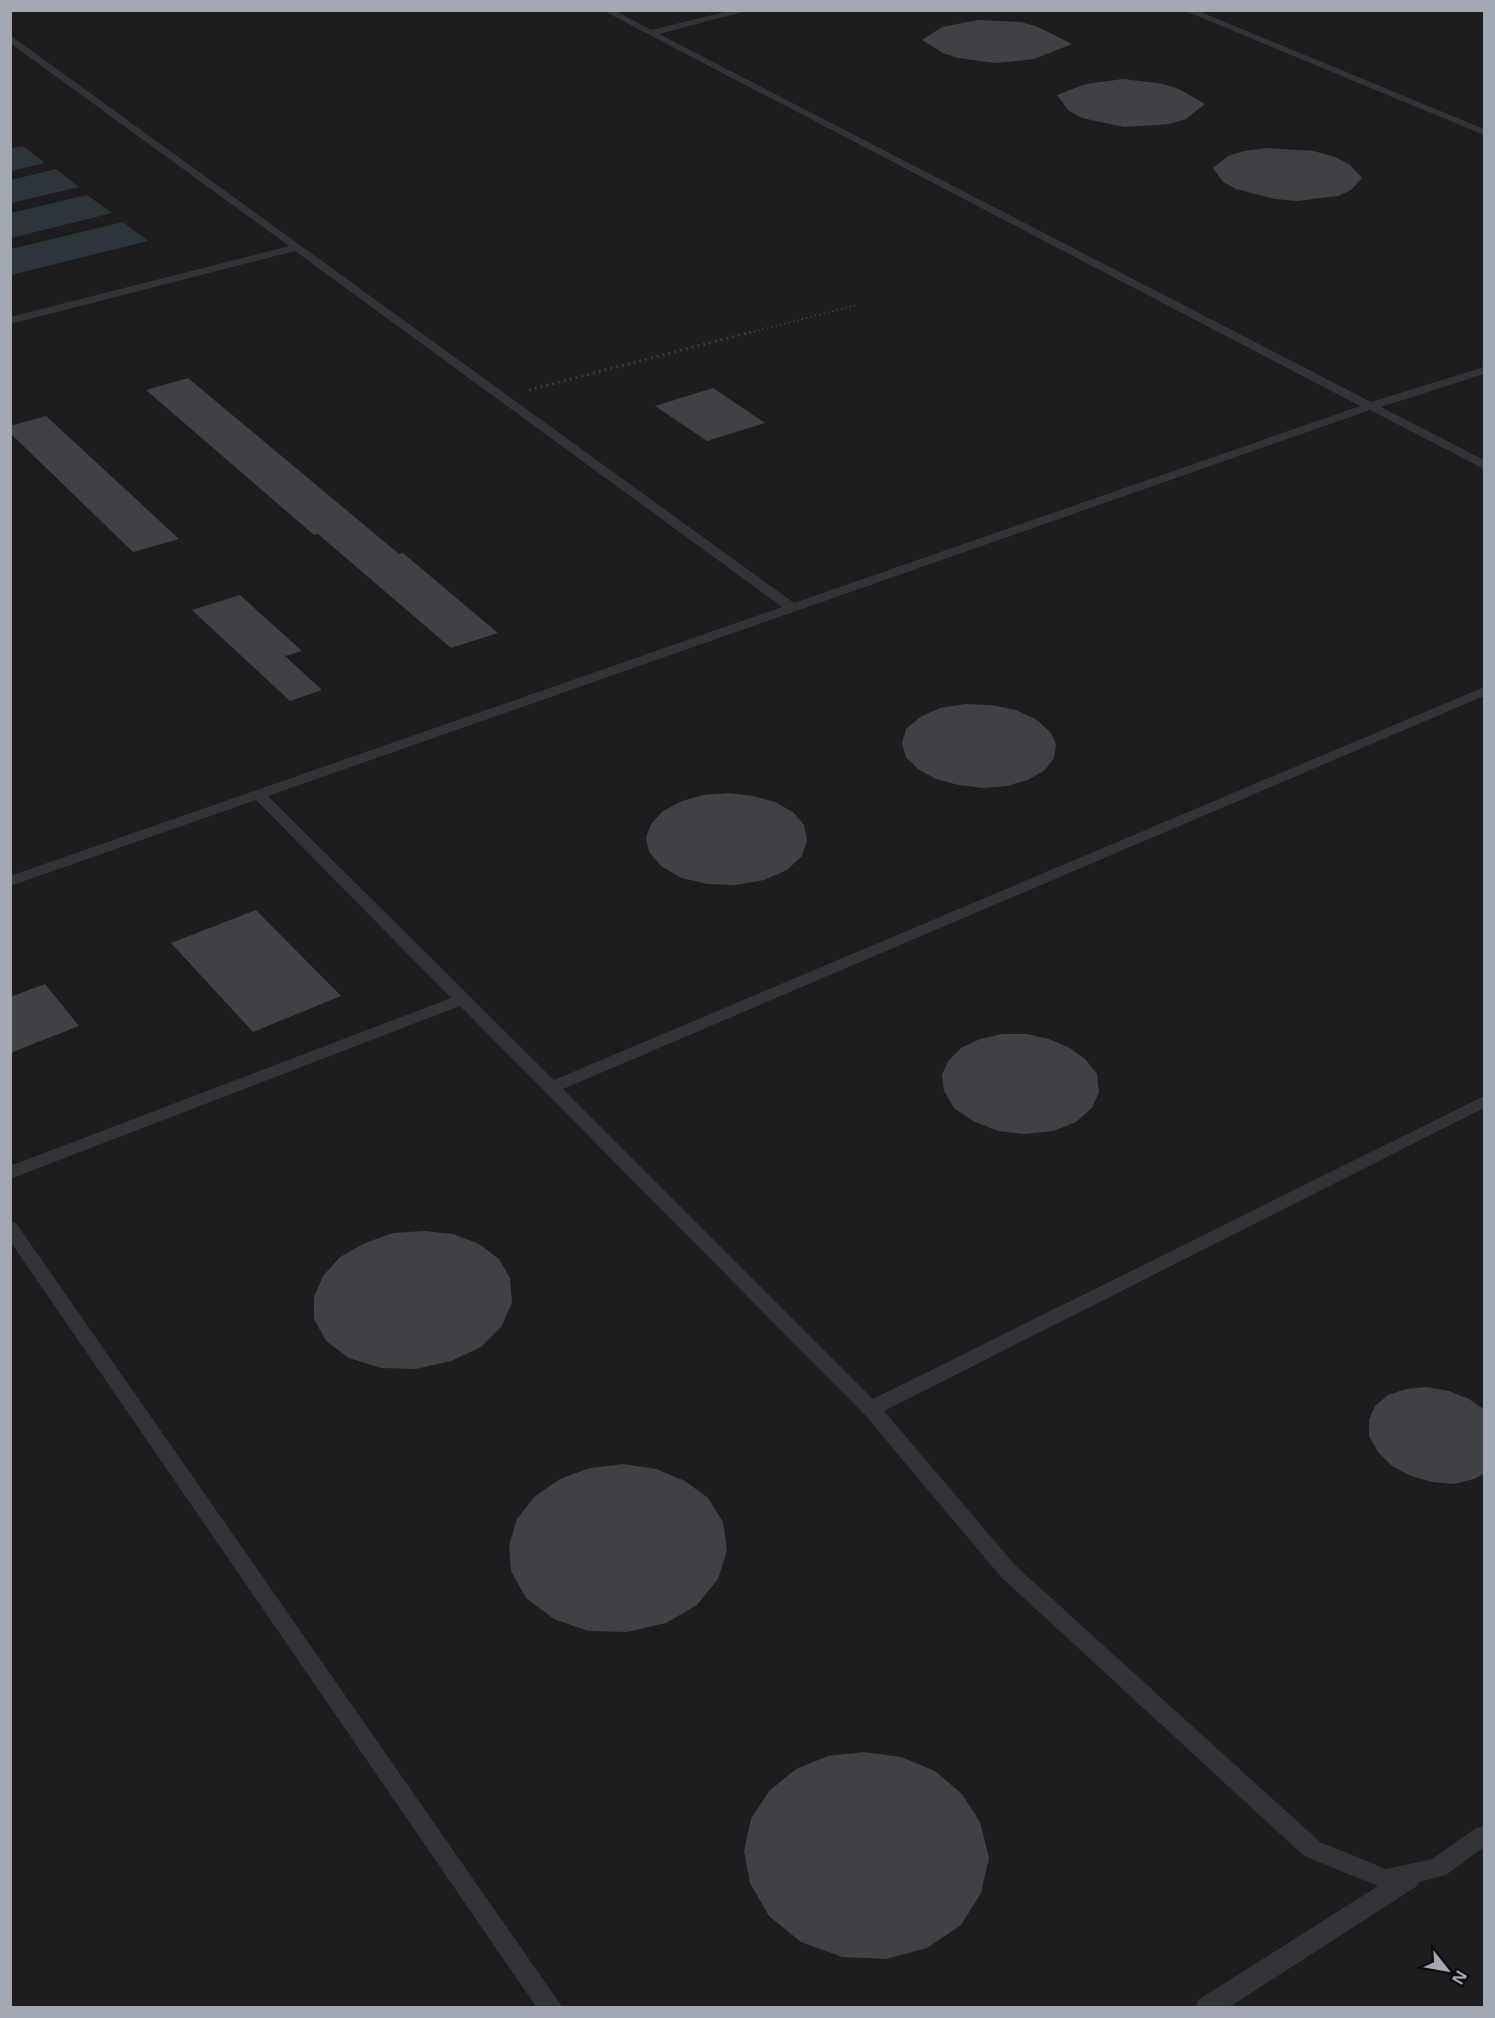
<svg xmlns="http://www.w3.org/2000/svg" width="1495" height="2018" font-family="'Open Sans',sans-serif">
  <rect width="100%" height="100%" fill="#111112"/>
  <path fill="#1d1d1f" d="M11,11h1473v1996h-1473z"/>
  <path fill="#2b353a" d="M23,146l22,17 -34,8v-23z
    M56,169l23,18 -68,16v-23z
    M87,195l25,18 -101,25v-25z
    M123,222l25,19 -137,34v-26z"/>
  <path fill="#404145" d="M978,20l43,2 17,5 34,17 -38,15 -38,4 -38,-5 -15,-5 -21,-13 20,-13z
    M1123,79l40,5 16,5 26,15 -19,15 -17,5 -45,3 -42,-9 -13,-7 -12,-16 29,-11z
    M1266,148l48,3 21,6 15,8 12,13 -11,12 -13,6 -41,5 -22,-2 -39,-10 -13,-7 -10,-14 15,-12 16,-5z
    M188,378l211,176 4,-1 95,80 -47,15 -133,-114 -4,1 -168,-145z
    M713,388l52,35 -58,18 -52,-35z
    M46,416l77,71 56,52 -46,13 -123,-119v-7z
    M240,595l62,56 -17,5 37,34 -32,11 -98,-91z
    M965,704l26,1 25,5 21,10 14,13 5,12 -2,13 -9,12 -17,10 -21,6 -24,2 -25,-3 -22,-6 -18,-10 -12,-12 -4,-14 4,-14 14,-12 20,-9z
    M729,793l24,3 22,6 18,10 11,13 3,15 -5,16 -15,14 -23,10 -28,5 -28,-1 -27,-6 -20,-12 -12,-14 -3,-14 5,-14 12,-13 19,-10 22,-6z
    M256,910l85,86 -88,36 -82,-89z
    M45,984l34,42 -69,27v-56z
    M1002,1034h24l23,5 21,9 16,12 11,14 2,18 -7,16 -16,14 -23,9 -28,3 -27,-3 -25,-10 -19,-13 -10,-17 -2,-16 6,-14 13,-13 19,-9z
    M424,1231l29,3 26,10 20,15 11,19 2,24 -10,24 -21,21 -30,14 -35,8 -35,-1 -32,-10 -23,-17 -12,-22v-22l9,-21 17,-19 25,-14 28,-10z
    M1427,1387l22,4 20,8 16,11v63l-11,6 -20,5 -22,-2 -21,-6 -19,-10 -14,-14 -9,-16v-16l6,-14 13,-11 18,-6z
    M623,1464l33,5 29,12 23,17 15,24 4,28 -9,29 -21,26 -31,18 -39,9 -39,-1 -34,-12 -28,-21 -15,-27 -2,-26 8,-26 17,-22 26,-18 30,-11z
    M864,1752l37,5 34,14 27,23 18,28 9,36 -8,35 -20,32 -34,23 -41,11 -44,-2 -41,-15 -32,-26 -19,-33 -6,-32 7,-32 18,-28 27,-22 32,-13z"/>
  <g fill="none" stroke-linecap="round" stroke-linejoin="round">
    <path stroke="#383b3e" stroke-width="2" stroke-dasharray="1.5 3" stroke-linecap="butt" d="M745,334l112,-29"/>
    <path stroke="#383b3e" stroke-width="3" stroke-dasharray="2 4" stroke-linecap="butt" d="M529,390l222,-58"/>
    <path fill="#323337" fill-rule="evenodd" d="M602,10h12l37,20 82,-20h17l-91,24 712,368 113,-35v7l-103,33 103,53v9l-114,-59 -1102,386 286,284 930,-393v9l-921,393 310,310 611,-303v12l-600,303 131,154 305,277 66,27 46,-10 44,-31 8,-2v21l-38,28 -27,7 -2,4 -189,122h-33l3,-8 180,-114 -74,-30 -303,-279 -137,-163 -404,-408 -450,173v-13l441,-168 -195,-198 -246,86v-10l772,-269 -487,-356 -285,73v-7l279,-71 -279,-203v-8l784,568 566,-197z
      M1183,10h13l288,119v6z
      M10,1221l6,2 547,785h-26l-527,-767z"/>
  </g>
  <rect width="1495" height="2018" fill="none" stroke="#a3a9b3" stroke-width="24"/>
  <g transform="translate(1447 1970) rotate(121)" stroke="#0c0c0d" stroke-width="4.5" paint-order="stroke">
  <path d="M0-4.5L10 22L0 15L-10 22Z" fill="#a3a9b3"/>
  <text y="-9" font-size="16" font-weight="bold" text-anchor="middle" fill="#a3a9b3">N</text>
  </g>
</svg>
